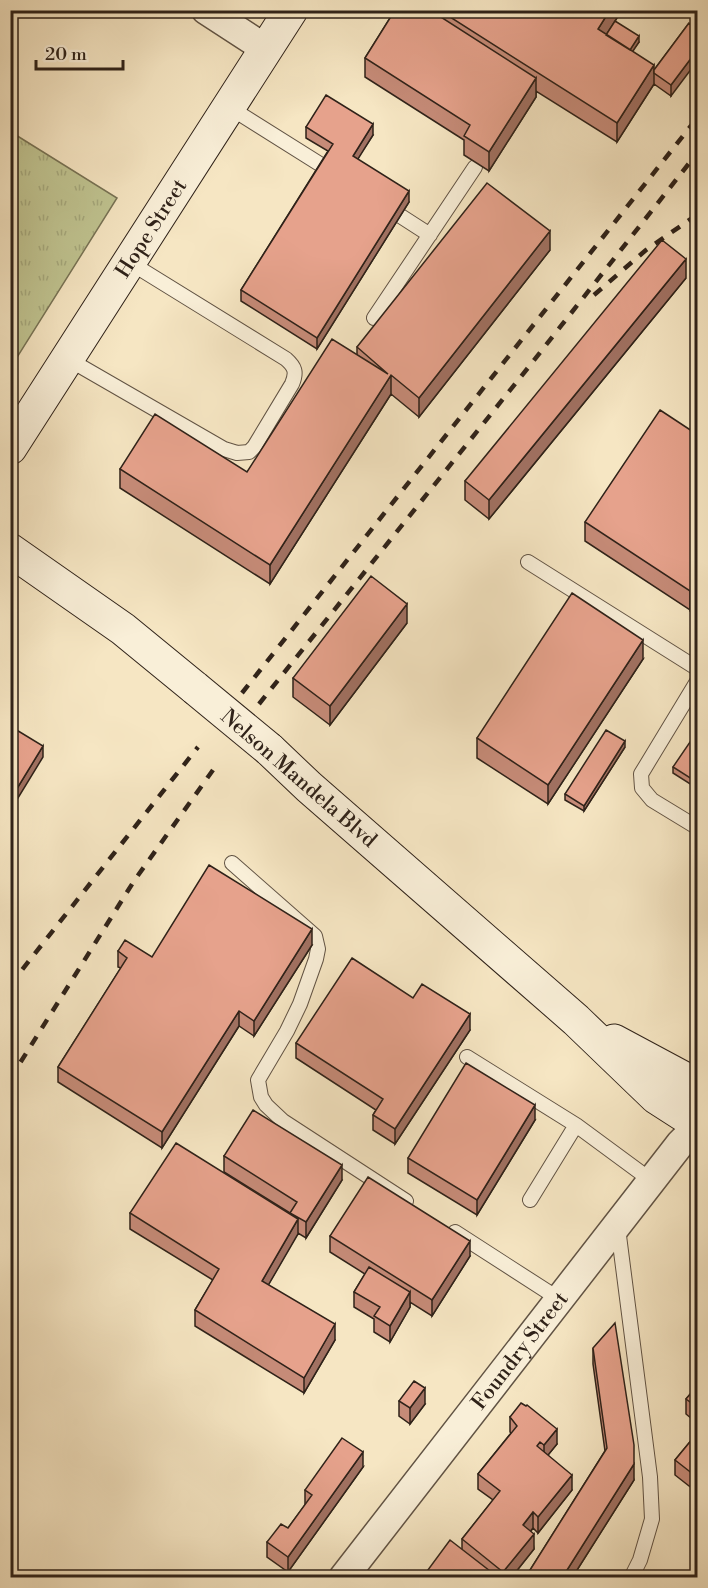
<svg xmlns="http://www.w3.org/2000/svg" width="708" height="1588" font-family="'Libre Bodoni',serif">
  <defs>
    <pattern id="grass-tufts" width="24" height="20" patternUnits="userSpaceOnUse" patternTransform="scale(1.5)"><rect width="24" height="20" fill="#c0c491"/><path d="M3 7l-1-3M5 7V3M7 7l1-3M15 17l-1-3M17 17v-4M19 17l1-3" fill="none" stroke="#a5a87c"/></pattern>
  </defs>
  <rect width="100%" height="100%" fill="#f6e6c3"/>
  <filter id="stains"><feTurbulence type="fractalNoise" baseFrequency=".00333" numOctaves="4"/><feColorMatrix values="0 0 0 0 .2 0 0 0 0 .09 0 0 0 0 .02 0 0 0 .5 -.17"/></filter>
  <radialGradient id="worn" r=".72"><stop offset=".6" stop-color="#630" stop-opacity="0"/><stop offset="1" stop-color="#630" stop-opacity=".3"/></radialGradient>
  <path fill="url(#grass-tufts)" stroke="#787355" stroke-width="1.5" d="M11,132l106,66 -106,169z"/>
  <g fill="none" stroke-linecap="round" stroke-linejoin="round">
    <defs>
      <path id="lane" d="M229,107l105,66
        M385,206l45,29
        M374,318l101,-151
        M68,359l156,90 13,4 12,-1 5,-5 38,-63c5,-12 3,-17 -6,-25l-157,-97
        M528,562l170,107
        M698,680l-57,94 1,14 10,12 46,28
        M232,863l83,73 3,13 -2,10 -16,45 -13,27 -29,49 3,17 5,8 17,16 123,80
        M467,1057l109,68 76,56
        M530,1200l46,-75
        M618,1228l32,249 2,42 -12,41 -9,18
        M455,1232l104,67"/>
      <g id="street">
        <path d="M206,10l60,39"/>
        <path id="s1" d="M343,1578l337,-434 18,-18"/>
      </g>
      <g id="secondary">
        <path id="s2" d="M10,448l281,-438"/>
        <path d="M10,550l113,79 72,59"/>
        <path d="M269,749l40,38 267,233 80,77 42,27"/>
        <path d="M614,1041l84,45"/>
      </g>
    </defs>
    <use href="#lane" stroke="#615344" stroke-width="16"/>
    <use href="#street" stroke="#615344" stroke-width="31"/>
    <use href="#secondary" stroke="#2f2219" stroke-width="35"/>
    <use href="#lane" stroke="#f9efd8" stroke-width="14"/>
    <use href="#street" stroke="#f9efd8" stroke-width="28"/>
    <use href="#secondary" stroke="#f9efd8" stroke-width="33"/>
    <path stroke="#2f2219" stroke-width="4.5" stroke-dasharray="10 10" stroke-linecap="butt" d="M594,295l52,-45 52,-36
      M242,693l456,-576
      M259,704l272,-340 167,-212
      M10,985l188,-238
      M10,1079l124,-198 79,-111"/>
    <defs>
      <path id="secondary-bridge" d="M195,688l74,61"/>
    </defs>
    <use href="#secondary-bridge" stroke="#2f2219" stroke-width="35" stroke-linecap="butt"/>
    <use href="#secondary-bridge" stroke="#f9efd8" stroke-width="33"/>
  </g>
  <path fill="#c68b78" stroke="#2f2219" stroke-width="1.5" d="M395,10h227l-7,11 24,21 -7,9 22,19 35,-47 -18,73 -17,-12 -37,58 -81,-51v6l-47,74 -25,-16v-15l-99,-63v-19z
    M306,127l67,8 -16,24 52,43 -92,147 -76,-48v-11l87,-139 -22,-13z
    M550,250l-131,167 -28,-23 -121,190 -150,-96v-19l127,3 110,-117v-8z
    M686,278l-197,241 -24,-19v-19z
    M698,435l-8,175 -105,-69v-19z
    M407,623l-77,102 -37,-28v-19z
    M643,659l-95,145 -71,-46v-20z
    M625,747l-41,64 -19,-11v-6z
    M698,748v41l-25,-16v-6z
    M312,945l-58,91 -15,-10 -77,122 -104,-66v-15l63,-99 -3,-1v-16l34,6z
    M413,998l57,32 -75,114 -22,-14v-15l3,-5 -80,-52v-15z
    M535,1120l-58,95 -69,-42v-15z
    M224,1156l118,24 -36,58 -8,-5 -30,52 67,55 -31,53 -109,-67v-16l18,-30 -83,-51v-16l160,1v-1l-66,-41z
    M330,1236l140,20 -38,60 -22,-14v5l-20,35 -16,-10v-13l-20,-12v-15l11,-18 -35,-22z
    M593,1348l41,132 -62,98h-47l80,-127 -12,-87z
    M698,1385v39l-12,-10v-15z
    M399,1401l26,3 -15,20 -11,-8z
    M510,1417l47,27 -9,11 24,35 -34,43 -5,-5 -2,3 3,18 -23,29h-89l40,-29v-10l31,-39 -15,-11v-15l33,-41 -1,-1z
    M698,1432v61l-23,-18v-15z
    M363,1467l-75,105 -21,-15v-15l21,-14 17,-23v-15z
    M698,1537v20l-3,-2v-15z"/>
  <path fill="#a17162" stroke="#2f2219" stroke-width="1.5" d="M610,10h12l-24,38v-19z
    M639,36v6l-12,18v-6z
    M698,49v11l-27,36v-11z
    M654,65v19l-37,58v-19z
    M536,78v19l-47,74v-19z
    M373,124v11l-20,32v-11z
    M409,191v11l-92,147v-11z
    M550,231v19l-131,167v-19z
    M686,259v19l-197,241v-19z
    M391,375v19l-121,190v-19z
    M698,580v19l-8,11v-19z
    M407,604v19l-77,102v-19z
    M643,640v19l-95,145v-19z
    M625,741v6l-41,64v-5z
    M43,746v11l-33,54v-11z
    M312,929v16l-58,91v-15z
    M239,1011v15l-77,122v-16z
    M470,1014v16l-75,114v-15z
    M535,1105v15l-58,95v-15z
    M342,1165v15l-36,58v-16z
    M298,1219v15l-36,62v-15z
    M470,1241v15l-38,60v-16z
    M410,1292v15l-20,35v-16z
    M335,1324v16l-31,53v-15z
    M425,1388v16l-15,20v-16z
    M557,1429v15l-13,16v-15z
    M363,1452v15l-75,105v-15z
    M634,1464v16l-62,98h-10z
    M572,1475v15l-34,43v-16z
    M533,1512v16l-10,12v-15z
    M534,1534v15l-23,29h-8v-6z"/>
  <path fill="#e6a28c" stroke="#2f2219" stroke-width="1.5" d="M395,10h35l106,68 -47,74 -25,-16 6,-11 -105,-67z
    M439,10h171l-12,19 56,36 -37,58z
    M615,21l24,15 -9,14 -24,-15z
    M689,23l9,7v19l-27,36 -17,-12v-3z
    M326,95l47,29 -20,32 56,35 -92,147 -76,-48 92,-146 -27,-17z
    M487,183l63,48 -131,167 -28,-23 -121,190 -150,-96 35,-55 92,58 85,-133 56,35 -31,-27z
    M662,240l24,19 -197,241 -24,-19z
    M660,410l38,25v145l-8,11 -105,-69z
    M371,576l36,28 -77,102 -37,-28z
    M572,593l71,47 -95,145 -71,-47z
    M10,726l33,20 -33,54z
    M606,730l19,11 -41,65 -19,-12z
    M690,742l8,6v35l-25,-16z
    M209,865l103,64 -58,92 -15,-10 -77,121 -104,-65 69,-109 -9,-7 7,-11 27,17z
    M352,958l61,40 9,-14 48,30 -75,115 -22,-14 10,-16 -87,-56z
    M466,1063l69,42 -58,95 -69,-42z
    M253,1110l89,55 -36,57 -16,-9 7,-11 -73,-46z
    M176,1143l122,76 -36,62 73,43 -31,54 -109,-68 24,-41 -89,-56z
    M368,1177l102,64 -38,59 -102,-64z
    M369,1267l41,25 -20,34 -16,-10 6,-9 -26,-15z
    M615,1323l19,122v19l-72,114h-37l82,-130 -14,-100z
    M414,1381l11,7 -15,20 -11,-7z
    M698,1385v23l-12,-9z
    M521,1403l5,3 1,-1 30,24 -13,16 -4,-3 -3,4 35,29 -34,42 -5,-5 -10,13 11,9 -31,38 -41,-33 38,-48 -22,-17 39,-48 -7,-9z
    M698,1432v46l-23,-18z
    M342,1438l21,14 -75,105 -21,-15 14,-18 7,4 24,-33 -7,-5z
    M450,1540l49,38h-77z"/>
  <g text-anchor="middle" stroke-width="5" stroke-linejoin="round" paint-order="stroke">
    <g font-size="21" fill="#2f2219" stroke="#f9efd8">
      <text dy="7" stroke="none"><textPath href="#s2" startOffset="261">Hope Street</textPath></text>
      <text transform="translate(299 778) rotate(41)" y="7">Nelson Mandela Blvd</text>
      <text dy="7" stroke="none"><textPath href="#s1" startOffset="288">Foundry Street</textPath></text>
    </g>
  </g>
  <rect width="708" height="1588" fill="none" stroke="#f6e6c3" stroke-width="36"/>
  <rect x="12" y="12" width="684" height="1564" fill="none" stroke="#2f2219" stroke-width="3"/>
  <rect x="18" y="18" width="672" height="1552" fill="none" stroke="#2f2219" stroke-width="1.5"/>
  <path d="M36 60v9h87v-9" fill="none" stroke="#2f2219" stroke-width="3"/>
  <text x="45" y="60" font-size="18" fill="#2f2219" stroke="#f9efd8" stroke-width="4.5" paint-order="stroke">20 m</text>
  <rect width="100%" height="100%" filter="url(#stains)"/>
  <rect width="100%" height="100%" fill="url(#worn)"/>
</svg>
